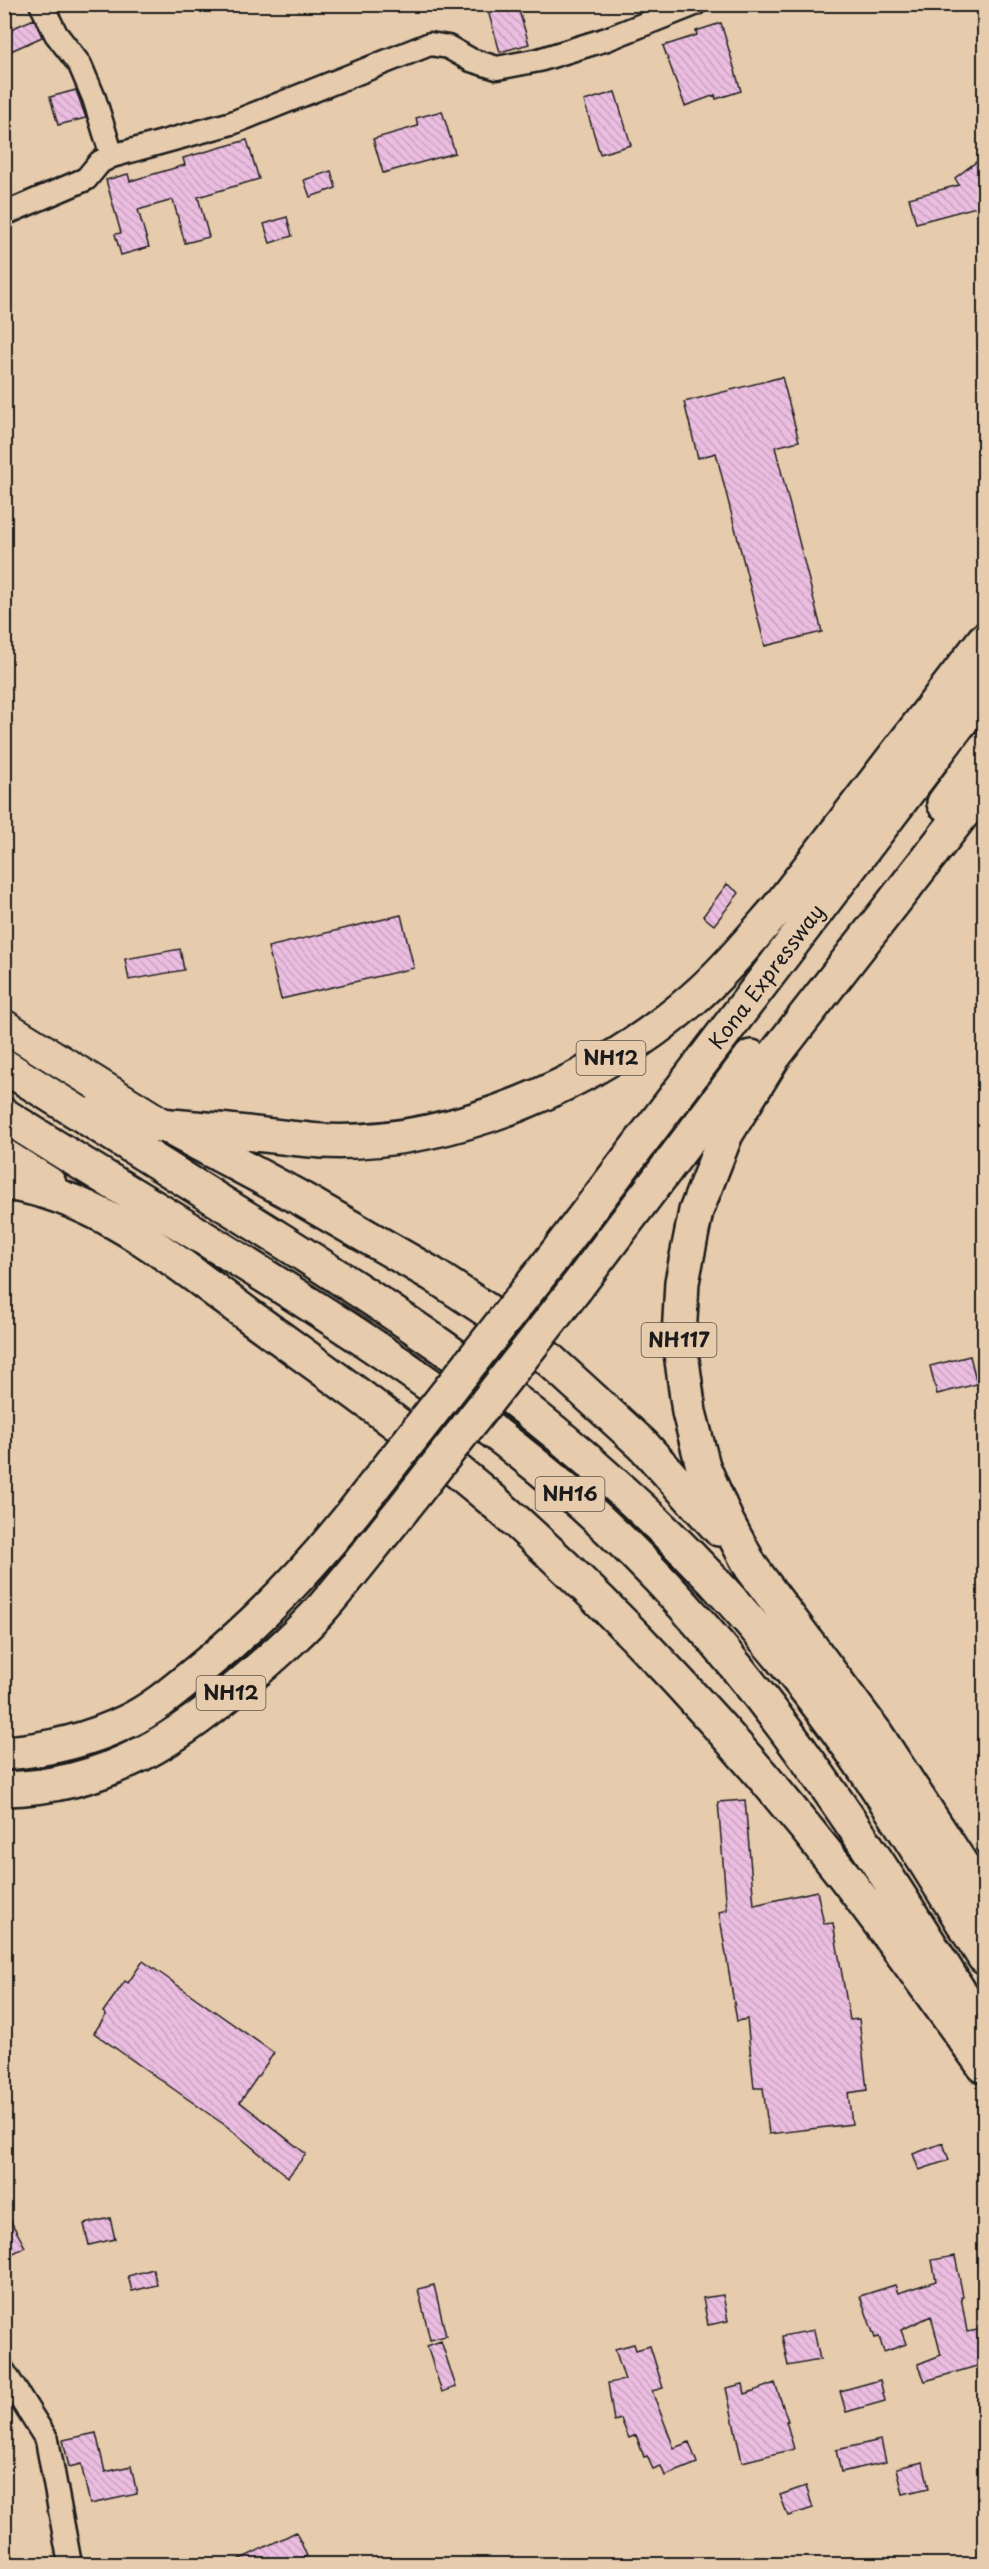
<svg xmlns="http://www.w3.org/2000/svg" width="989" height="2569" font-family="'Playpen Sans',sans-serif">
  <defs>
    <pattern id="building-back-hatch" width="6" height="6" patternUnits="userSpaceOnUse" patternTransform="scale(1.5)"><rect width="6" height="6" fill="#ebbde0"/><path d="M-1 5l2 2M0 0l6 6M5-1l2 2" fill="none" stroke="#c9a2c0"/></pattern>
  </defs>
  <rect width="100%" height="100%" fill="#e6cbad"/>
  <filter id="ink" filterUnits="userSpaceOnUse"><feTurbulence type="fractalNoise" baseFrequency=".0167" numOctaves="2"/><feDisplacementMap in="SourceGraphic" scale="12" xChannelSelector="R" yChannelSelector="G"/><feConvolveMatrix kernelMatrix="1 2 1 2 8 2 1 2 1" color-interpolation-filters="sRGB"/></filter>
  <g filter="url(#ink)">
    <path fill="url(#building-back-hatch)" stroke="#1c1c1c" stroke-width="1.5" d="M486,4h31l12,40 -29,8z
      M34,19l8,18 -38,17v-22z
      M721,23l20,68 -25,8 -1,-4 -30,11 -22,-60 34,-11 -1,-4z
      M76,90l10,28 -28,7 -8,-28z
      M615,92l16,53 -31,9 -16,-53z
      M442,111l13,42 -72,20 -10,-34 45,-13 -2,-8z
      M247,140l12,39 -61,18 11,40 -24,6 -12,-43 -35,10 11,37 -28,8 -6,-21 6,-1 -15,-53 22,-6 2,7 55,-16 -2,-7z
      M984,156v49l-68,18 -7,-25 50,-13 -4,-7z
      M331,171l5,17 -26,9 -6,-17z
      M287,217l5,19 -22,7 -6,-19z
      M782,377l17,64 -24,6 47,185 -57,14 -49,-193 -18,5 -14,-56z
      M727,884l12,9 -25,32 -11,-9z
      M401,915l13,53 -133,31 -13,-52z
      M180,949l4,21 -55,10 -4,-21z
      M970,1356l7,28 -40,10 -7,-28z
      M745,1800l9,105 63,-14 7,33 9,-1 17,97 9,-1 8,71 -19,3 4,31 -83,10 -6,-46h-9l-7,-69 -10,2 -18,-109 8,-2 -9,-108z
      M143,1961l131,92 -34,49 66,52 -18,23 -59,-49 -135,-95 12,-18 -3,-3 22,-31 3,2z
      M943,2143l6,17 -30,10 -6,-16z
      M4,2209l21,38 -15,8 -6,-10z
      M110,2218l5,21 -26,6 -5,-21z
      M955,2256l8,40 -2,1 6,35 17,-3v35l-59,17 -7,-17 23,-9 -10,-39 -30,14 5,14 -22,8 -5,-15 -4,1 -15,-42 35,-11 3,8 38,-12 -4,-21z
      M153,2269l4,16 -25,6 -4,-15z
      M434,2285l12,51 -16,4 -12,-51z
      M723,2295l5,26 -20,4 -5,-27z
      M814,2330l6,30 -32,6 -6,-30z
      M441,2341l15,46 -14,5 -15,-46z
      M634,2344l2,6 14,-4 13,42 -11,3 14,36 8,21 15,-6 8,21 -32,13 -4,-10 -8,3 -6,-13 -3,1 -8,-22 -7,3 -8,-19 -7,2 -6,-38 17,-3 -10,-31z
      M880,2380l5,21 -39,11 -6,-21z
      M775,2383l13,38h-2l8,28 -52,13 -16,-74 17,-4 2,10z
      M96,2433l9,39 26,-6 6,28 -47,10 -9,-40 -12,3 -6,-27z
      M881,2440l5,22 -45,10 -5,-22z
      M923,2462l6,26 -26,6 -6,-26z
      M806,2486l7,22 -25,8 -8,-21z
      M296,2532l11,24 -17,9h-62z"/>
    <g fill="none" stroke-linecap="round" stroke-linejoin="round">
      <defs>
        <path id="street" d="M41,4l15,30 24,31 14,33 18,58
          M4,214l82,-35 14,-17 12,-6 120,-33 198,-79 18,3 23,13 26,8 42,-8 68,-21 88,-35
          M4,2372l43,68 23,124"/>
        <path id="secondary" d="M4,1026l161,100"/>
        <path id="highway" d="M984,786l-210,270 -48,78 -30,77 -14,71 -3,56 10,74 14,54 24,56 24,45 125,167 108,165
          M944,803l40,-54
          M4,1066c86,54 172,108 258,162 122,77 242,155 349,253 72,64 139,136 198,212 65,83 120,175 175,264
          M93,1114c44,12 90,12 135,17 31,3 63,8 94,10 130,6 276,-59 372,-143 31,-27 57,-59 84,-90l206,-268
          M4,1115c191,121 391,229 564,377 174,149 298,347 416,540
          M177,1132l123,66 132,76 85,56 126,115 76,84
          M4,1156l45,28
          M4,1183c96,12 175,82 251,137 80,58 161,115 236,179 127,111 250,245 354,378 48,62 93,126 139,189
          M549,1263l435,-572
          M576,1288l175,-231
          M4,1753c43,-3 85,-13 124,-32 25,-12 48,-32 70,-50 67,-54 124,-116 176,-185
          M4,1789c105,-2 175,-51 251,-117 24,-21 48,-42 69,-66 27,-31 52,-64 78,-96"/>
      </defs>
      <use href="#street" stroke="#1c1c1c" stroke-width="27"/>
      <use href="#secondary" stroke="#1c1c1c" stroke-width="36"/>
      <use href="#highway" stroke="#1c1c1c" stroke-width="38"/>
      <use href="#street" stroke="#e6cbad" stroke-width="22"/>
      <use href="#secondary" stroke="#e6cbad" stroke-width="32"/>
      <use href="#highway" stroke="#e6cbad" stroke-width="33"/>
      <defs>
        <path id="highway-bridge" d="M374,1486l175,-223
          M402,1510l174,-222"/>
      </defs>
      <use href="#highway-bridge" stroke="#1c1c1c" stroke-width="38" stroke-linecap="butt"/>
      <use href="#highway-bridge" stroke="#e6cbad" stroke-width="33"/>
    </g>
  </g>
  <g text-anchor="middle" stroke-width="4.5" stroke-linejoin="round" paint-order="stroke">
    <g fill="#e6cbad" stroke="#595048" stroke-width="1.5">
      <rect x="576.5" y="1041" width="69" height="34" rx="4.5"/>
      <rect x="641.5" y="1323" width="75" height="34" rx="4.5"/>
      <rect x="535.5" y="1477" width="69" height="34" rx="4.5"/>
      <rect x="196.5" y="1676" width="69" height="34" rx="4.5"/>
    </g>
    <g font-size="20" font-weight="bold" fill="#1c1c1c">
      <text x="611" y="1065">NH12</text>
      <text x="679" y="1347">NH117</text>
      <text x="570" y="1501">NH16</text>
      <text x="231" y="1700">NH12</text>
    </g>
    <g font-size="21" fill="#1c1c1c" stroke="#e6cbad">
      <text transform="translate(767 977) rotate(-53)" y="7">Kona Expressway</text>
    </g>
  </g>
  <rect width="989" height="2569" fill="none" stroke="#e6cbad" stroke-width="24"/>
  <rect x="12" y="12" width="965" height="2545" fill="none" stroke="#1c1c1c" stroke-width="2" filter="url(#ink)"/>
</svg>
